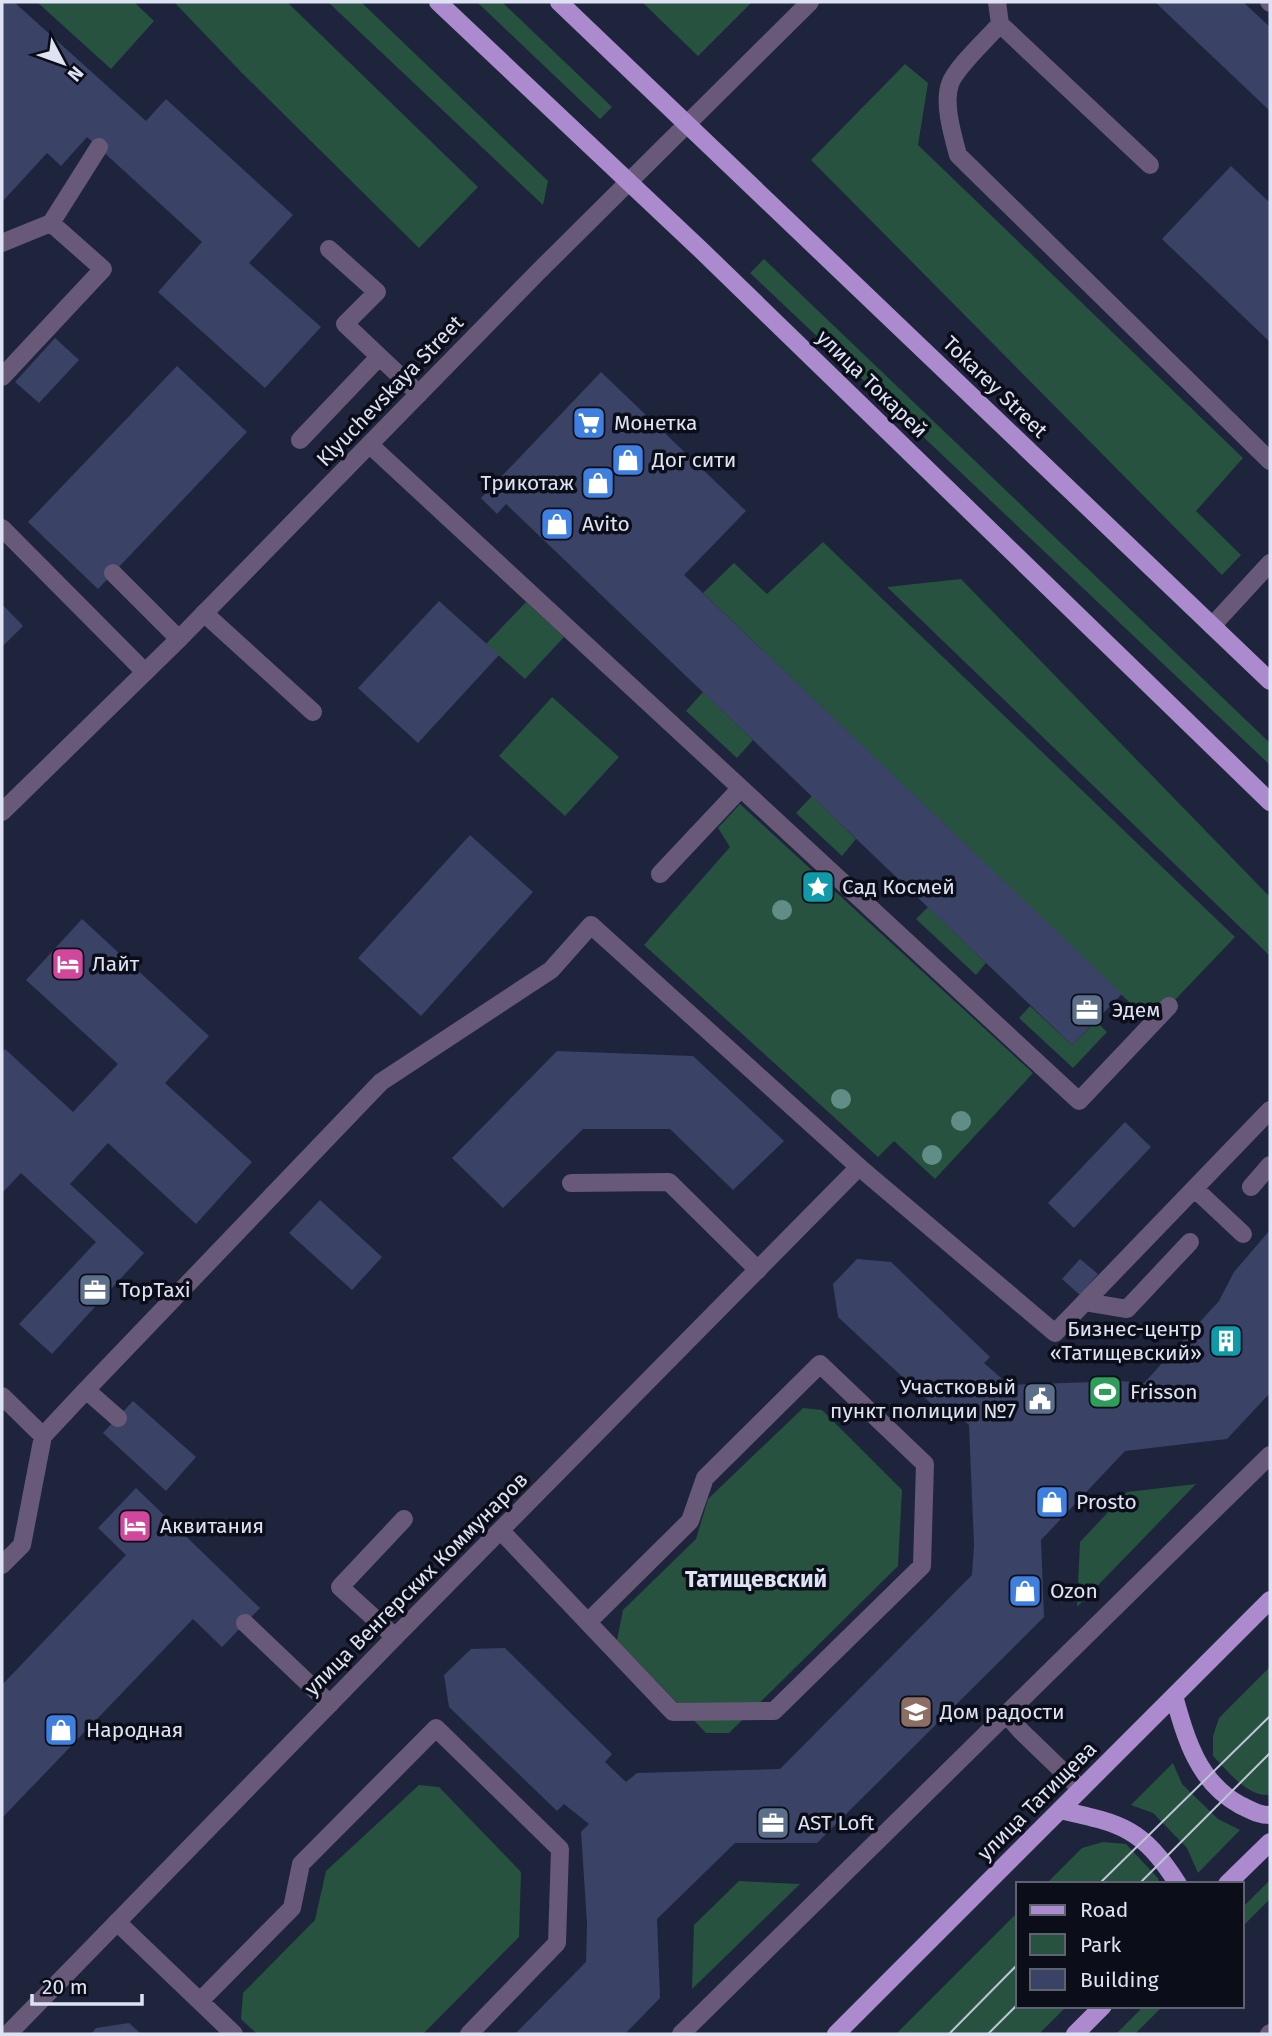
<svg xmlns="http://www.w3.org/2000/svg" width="1272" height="2036" font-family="'Fira Sans',sans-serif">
  <rect width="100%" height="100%" fill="#1e243c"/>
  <path fill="#26523f" d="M37,2h97l20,19 -43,48z
    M174,2h113l191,185 -59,61 -177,-175z
    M328,2h33l187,179 -5,24z
    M477,2h25l110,105 -12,12z
    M642,2h110l-54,54z
    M905,64l23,19 -10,62 325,313 -47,53 45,44 -19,20 -411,-415z
    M764,259l506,484v22l-520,-492z
    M823,542l412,395 -83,87 -449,-431 31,-30 33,31z
    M961,579l309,318v59l-383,-369z
    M526,602l38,35 -39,42 -39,-35z
    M703,692l50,48 -16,18 -51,-47z
    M552,697l67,60 -54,59 -66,-60z
    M812,796l44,43 -14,17 -46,-43z
    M740,804l293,269 -98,106 -41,-38 -16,16 -234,-212 86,-98 -12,-19z
    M928,907l58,56 -10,12 -60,-56z
    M1030,1006l42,39 24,-24 11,11 -34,36 -54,-50z
    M803,1408l19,2 80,80 -4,76 -169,167h-23l-89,-93 6,-30 73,-71 12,-40z
    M1196,1484l-119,123 3,-65 47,-50z
    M1270,1667v128c-23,2 -42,-24 -57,-39v-20l6,-18z
    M1173,1763l9,21 36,35 22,11 -42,43 -11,-25 -34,-35 -22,-8z
    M419,1785l20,2 82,85 -2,65 -96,97h-166l-16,-15 2,-26 72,-73 11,-49z
    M1103,1842l23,2 32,34 1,6h-113l36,-36z
    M1270,1880v19l-28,28v-19z
    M739,1881l61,3 -108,105 2,-64z
    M1018,1912v94h49l-28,28h-143z
    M1144,2006h19l-28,28h-19z"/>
  <path fill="#3a4366" d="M2,2h12l132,119 20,-22 127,116 -44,48 72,64 -56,61 -107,-96 44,-50 -115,-105 -26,29 -14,-13 -45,49z
    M1155,2h88l27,25v84z
    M1231,166l39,37v139l-108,-103z
    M55,338l24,22 -40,43 -24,-21z
    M177,366l70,66 -149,157 -70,-67z
    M601,372l145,139 -62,64 438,419 -50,51 -566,-541 -9,10 -16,-16z
    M439,601l60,54 -81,88 -60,-55z
    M2,604l21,22 -21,21z
    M470,835l63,57 -112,124 -63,-58z
    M82,919l127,117 -44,47 87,79 -56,62 -88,-81 -38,41 74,69 -92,101 -33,-30 77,-82 -75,-69 -19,20v-140l3,-4 68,63 45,-48 -92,-84z
    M557,1051l136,5 91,85 -51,49 -63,-61h-87l-80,79 -51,-50z
    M1125,1122l26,25 -77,81 -26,-25z
    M320,1200l62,57 -30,33 -63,-57z
    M1270,1230v163l-43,46 -102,12 -84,89 3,77 -227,226h-82l-78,76 3,79 -35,36h-110l71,-72 1,-39 -6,-91 8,-8 -25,-20 -7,7 -108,-104 -5,-32 27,-26 34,-1 107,106 -7,8 21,20 11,-9 143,-4 192,-194 2,-30 -5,-120 -25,-22 -6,7 -100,-93 -5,-33 24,-25 34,3 99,95 -6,6 25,22 111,-4 24,2 75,-82 15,-29z
    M1080,1259l18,15 -18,21 -18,-16z
    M133,1401l63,56 -30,34 -63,-58z
    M136,1488l124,120 -38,39 -29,-28 -191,199v-133l124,-130 -28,-27z
    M129,2023l12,11h-50l5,-6z"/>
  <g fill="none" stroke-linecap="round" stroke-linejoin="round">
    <path stroke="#685979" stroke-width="18" d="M997,2l3,22c-12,14 -45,44 -50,60 -7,20 3,52 8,71l312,306
      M1269,2l1,1
      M1000,24l150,141
      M51,223l48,-76
      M2,243l49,-20 52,46 -101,108
      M329,249l48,43 -32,32 74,70
      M300,440l79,-83
      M370,445l709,656 90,-95
      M2,528l143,144
      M113,573l66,66
      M204,613l109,99
      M1212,626l58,-63
      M660,874l80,-85
      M571,1183l98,-1 89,88
      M1251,1187l19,-22
      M1195,1189l48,45
      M1085,1302l42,7 63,-67
      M86,1390l295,-308 170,-112 40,-45 268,242 196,166 215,-223
      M2,1396l41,40 -21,109 -20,20
      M43,1436l43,-46 32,28
      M501,1531l172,181 101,-1 148,-145 3,-102 -105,-100 -115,114 -15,43 -102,101
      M245,1623l85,81
      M395,1637l-55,-50 64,-68
      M1006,1714l15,17 60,58
      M117,1922l117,112
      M200,2001l92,-93 9,-44 135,-136 124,121 -3,94 -88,91
      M681,2034l589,-579
      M1269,2034l1,-1"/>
    <path stroke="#685979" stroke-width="18" d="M2,812l177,-173 359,-367 272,-270
      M8,2034l387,-397 464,-470"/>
    <path stroke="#ab8bce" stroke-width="18" d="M438,2l263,248 569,552
      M559,2l711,679
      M1174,1696c12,43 24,86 66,109 11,5 18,10 30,10
      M1060,1810c63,14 82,18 118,74
      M1227,1884l43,-42
      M836,2034l434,-434
      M1075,2034l28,-28"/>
    <path stroke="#bfc4d6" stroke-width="2" d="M1099,1884l171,-168
      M1139,1884l131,-131
      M949,2034l69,-70
      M988,2034l30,-30"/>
  </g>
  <g fill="#608d85">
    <circle cx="782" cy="910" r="10"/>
    <circle cx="841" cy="1099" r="10"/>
    <circle cx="961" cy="1121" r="10"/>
    <circle cx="932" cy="1155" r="10"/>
  </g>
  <defs>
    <symbol id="supermarket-square" viewBox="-11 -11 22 22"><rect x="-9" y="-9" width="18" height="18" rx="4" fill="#3f7fe0" stroke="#0b0e19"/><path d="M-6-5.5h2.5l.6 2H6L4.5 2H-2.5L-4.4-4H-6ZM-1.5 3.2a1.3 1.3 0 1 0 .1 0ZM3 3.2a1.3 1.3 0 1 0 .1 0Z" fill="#fff"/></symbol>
    <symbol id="shop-square" viewBox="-11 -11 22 22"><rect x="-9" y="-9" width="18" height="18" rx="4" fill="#3f7fe0" stroke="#0b0e19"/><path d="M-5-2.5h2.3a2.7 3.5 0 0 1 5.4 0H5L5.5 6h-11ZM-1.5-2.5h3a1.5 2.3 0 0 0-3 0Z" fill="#fff"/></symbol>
    <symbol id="sight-square" viewBox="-11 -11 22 22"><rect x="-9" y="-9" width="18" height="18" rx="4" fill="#0f9aa8" stroke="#0b0e19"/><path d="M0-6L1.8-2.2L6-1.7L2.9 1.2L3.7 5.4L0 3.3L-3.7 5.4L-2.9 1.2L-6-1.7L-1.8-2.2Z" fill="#fff"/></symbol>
    <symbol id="hotel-square" viewBox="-11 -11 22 22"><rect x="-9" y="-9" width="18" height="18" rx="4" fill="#d1479c" stroke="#0b0e19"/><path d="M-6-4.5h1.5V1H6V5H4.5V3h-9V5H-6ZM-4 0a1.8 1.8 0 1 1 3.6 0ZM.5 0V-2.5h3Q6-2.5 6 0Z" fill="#fff"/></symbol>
    <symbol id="office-square" viewBox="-11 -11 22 22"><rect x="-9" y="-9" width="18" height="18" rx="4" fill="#5c6f8a" stroke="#0b0e19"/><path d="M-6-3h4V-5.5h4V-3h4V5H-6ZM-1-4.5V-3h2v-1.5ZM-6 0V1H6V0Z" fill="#fff"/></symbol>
    <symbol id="building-square" viewBox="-11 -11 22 22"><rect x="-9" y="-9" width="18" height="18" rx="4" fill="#0f9aa8" stroke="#0b0e19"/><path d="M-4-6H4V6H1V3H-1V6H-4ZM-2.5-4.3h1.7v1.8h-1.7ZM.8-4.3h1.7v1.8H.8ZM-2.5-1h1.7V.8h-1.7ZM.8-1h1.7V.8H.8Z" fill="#fff"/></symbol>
    <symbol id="stadium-square" viewBox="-11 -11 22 22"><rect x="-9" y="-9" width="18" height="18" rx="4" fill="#2e9e5b" stroke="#0b0e19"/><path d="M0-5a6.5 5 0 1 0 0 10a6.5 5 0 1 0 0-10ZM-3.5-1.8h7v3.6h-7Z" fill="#fff"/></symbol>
    <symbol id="civic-square" viewBox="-11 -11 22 22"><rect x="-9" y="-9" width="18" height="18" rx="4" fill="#5c6f8a" stroke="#0b0e19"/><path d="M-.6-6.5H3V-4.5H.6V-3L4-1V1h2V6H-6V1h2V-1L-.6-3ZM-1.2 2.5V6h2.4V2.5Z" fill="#fff"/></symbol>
    <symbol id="school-square" viewBox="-11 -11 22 22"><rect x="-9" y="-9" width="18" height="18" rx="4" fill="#8d6e63" stroke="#0b0e19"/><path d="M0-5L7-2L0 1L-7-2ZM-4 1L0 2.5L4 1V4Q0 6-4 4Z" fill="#fff"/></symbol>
  </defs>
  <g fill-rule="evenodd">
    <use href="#supermarket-square" x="570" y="404" width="38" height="38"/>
    <use href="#shop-square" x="609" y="441" width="38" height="38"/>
    <use href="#shop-square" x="579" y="464" width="38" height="38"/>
    <use href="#shop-square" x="538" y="505" width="38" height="38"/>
    <use href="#sight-square" x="799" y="868" width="38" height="38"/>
    <use href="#hotel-square" x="49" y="945" width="38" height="38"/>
    <use href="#office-square" x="1068" y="991" width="38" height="38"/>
    <use href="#office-square" x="76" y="1271" width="38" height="38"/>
    <use href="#building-square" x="1207" y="1322" width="38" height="38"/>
    <use href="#stadium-square" x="1086" y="1373" width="38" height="38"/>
    <use href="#civic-square" x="1021" y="1380" width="38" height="38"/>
    <use href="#shop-square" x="1033" y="1483" width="38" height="38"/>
    <use href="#hotel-square" x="116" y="1507" width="38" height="38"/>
    <use href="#shop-square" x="1006" y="1572" width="38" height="38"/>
    <use href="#school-square" x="897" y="1693" width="38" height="38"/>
    <use href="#shop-square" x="42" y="1711" width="38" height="38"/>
    <use href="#office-square" x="754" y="1804" width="38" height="38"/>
  </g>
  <g text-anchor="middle" stroke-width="7" stroke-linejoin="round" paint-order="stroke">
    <g font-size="21" fill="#dee3f4" stroke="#0b0e19">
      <text transform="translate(872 384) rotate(44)" y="7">улица Токарей</text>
      <text transform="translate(995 387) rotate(44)" y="7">Tokarey Street</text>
      <text transform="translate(390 391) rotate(-46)" y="7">Klyuchevskaya Street</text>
      <text transform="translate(416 1584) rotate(-45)" y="7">улица Венгерских Коммунаров</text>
      <text transform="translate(1037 1801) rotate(-45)" y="7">улица Татищева</text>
    </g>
    <g font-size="21" fill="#dee3f4" stroke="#0b0e19" text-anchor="start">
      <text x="614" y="430">Монетка</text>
      <text x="652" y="467">Дог сити</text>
      <text x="574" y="490" text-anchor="end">Трикотаж</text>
      <text x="582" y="531">Avito</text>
      <text x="842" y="894">Сад Космей</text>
      <text x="92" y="971">Лайт</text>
      <text x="1112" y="1017">Эдем</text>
      <text x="119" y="1297">TopTaxi</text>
      <text x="1202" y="1336" text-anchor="end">Бизнес-центр<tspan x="1202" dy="24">«Татищевский»</tspan></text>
      <text x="1016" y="1394" text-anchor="end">Участковый<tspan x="1016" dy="24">пункт полиции №7</tspan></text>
      <text x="1130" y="1399">Frisson</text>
      <text x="1076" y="1509">Prosto</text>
      <text x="160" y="1533">Аквитания</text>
      <text x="1050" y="1598">Ozon</text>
      <text x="940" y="1719">Дом радости</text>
      <text x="86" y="1737">Народная</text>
      <text x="798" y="1830">AST Loft</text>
    </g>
    <g font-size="23" font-weight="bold" fill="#dee3f4" stroke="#0b0e19">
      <text x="756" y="1587">Татищевский</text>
    </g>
  </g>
  <rect width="1272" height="2036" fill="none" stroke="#dee3f4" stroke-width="7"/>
  <rect x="1016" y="1882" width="228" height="126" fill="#0b0e19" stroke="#5f6371" stroke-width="2"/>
  <rect x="1030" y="1905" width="35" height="10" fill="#ab8bce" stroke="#5f6371" stroke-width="2"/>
  <text x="1080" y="1917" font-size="21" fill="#dee3f4">Road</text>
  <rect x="1030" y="1934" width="35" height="21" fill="#26523f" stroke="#5f6371" stroke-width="2"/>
  <text x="1080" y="1952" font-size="21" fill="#dee3f4">Park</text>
  <rect x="1030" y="1969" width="35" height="21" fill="#3a4366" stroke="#5f6371" stroke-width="2"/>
  <text x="1080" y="1987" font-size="21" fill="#dee3f4">Building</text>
  <g transform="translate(63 63) rotate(131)" stroke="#0b0e19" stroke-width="5" paint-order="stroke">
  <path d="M0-5L12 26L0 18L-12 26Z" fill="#dee3f4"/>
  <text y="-10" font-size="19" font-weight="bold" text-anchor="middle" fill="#dee3f4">N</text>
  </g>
  <path d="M32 1994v10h110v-10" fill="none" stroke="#dee3f4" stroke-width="3.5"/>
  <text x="42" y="1994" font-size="21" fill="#dee3f4" stroke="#0b0e19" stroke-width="5" paint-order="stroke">20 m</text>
</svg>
